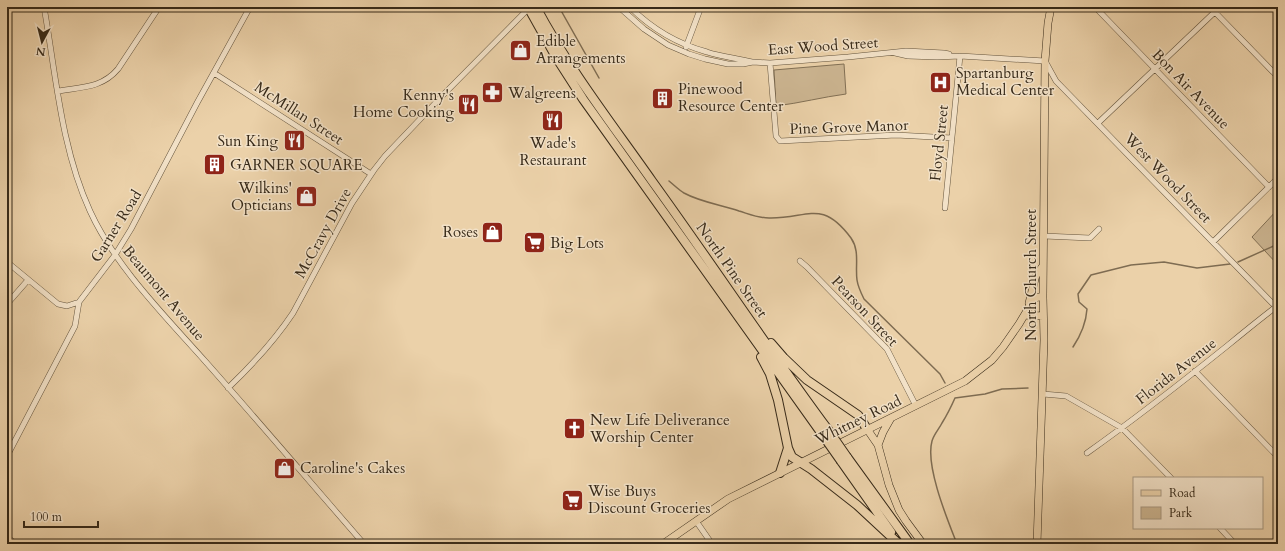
<svg xmlns="http://www.w3.org/2000/svg" width="1285" height="551" font-family="Cardo,serif">
  <rect width="100%" height="100%" fill="#ebd1a9"/>
  <filter id="stains"><feTurbulence type="fractalNoise" baseFrequency=".005" numOctaves="4"/><feColorMatrix values="0 0 0 0 .2 0 0 0 0 .09 0 0 0 0 .02 0 0 0 .5 -.17"/></filter>
  <radialGradient id="worn" r=".72"><stop offset=".6" stop-color="#630" stop-opacity="0"/><stop offset="1" stop-color="#630" stop-opacity=".3"/></radialGradient>
  <path fill="#ccb591" stroke="#827055" d="M844,64l2,30c-23,3 -46,9 -70,12l-2,-36z
    M1278,209v56l-26,-28z"/>
  <g fill="none" stroke-linecap="round" stroke-linejoin="round">
    <path stroke="#7e6c52" stroke-width="1.5" d="M559,7l40,71
      M669,181c5,4 10,9 15,12 16,9 38,12 55,18 10,3 19,7 30,7 39,1 52,-20 82,20 9,13 4,27 6,42 1,7 4,13 7,19l76,75 5,9
      M1238,262l40,-18
      M1073,347c8,-12 13,-23 14,-38l-8,-7 -1,-8 13,-19 40,-10 33,-3 33,6 33,-4
      M955,398c-4,9 -8,17 -13,25 -3,6 -8,11 -10,18 -7,25 16,80 25,103
      M955,398l30,-4 17,-5 26,-1"/>
    <defs>
      <path id="minor" d="M44,7c12,68 17,141 46,204 25,55 75,105 115,150 54,61 106,122 159,183
        M619,7l25,22 24,16 21,9 16,5 23,5h15l10,-2 17,1 78,-6 58,-6 38,2 5,1
        M630,7c21,21 48,37 77,45 15,5 30,6 45,10
        M1210,7l68,70
        M1096,8l173,179
        M686,47l15,-40
        M895,53l13,3 29,1 23,-1 85,5 11,20 222,228
        M770,63l6,73 4,5 116,-6 56,3
        M214,73l157,101
        M58,91c24,-4 44,-3 60,-22l41,-62
        M1098,123l122,-116
        M945,208l15,-152
        M1044,236l46,2 9,-9
        M1213,242l65,-64
        M800,261l7,6 80,82 29,57
        M7,262l51,42 9,2 12,-4
        M7,304l21,-24
        M1195,371l83,86
        M228,388c24,-23 47,-48 65,-75l59,-110 22,-33 11,-14 59,-62 85,-86
        M1043,394l23,2 56,32 49,50
        M1087,453c48,-34 94,-70 140,-107 17,-14 33,-27 50,-40
        M7,456l68,-130 4,-24 36,-47 16,-26 66,-126 53,-96
        M696,521l16,23
        M1220,528l15,16
        M7,537l9,7
        M1037,543l16,1
        M877,544l1,-1"/>
      <path id="major" d="M1029,303l7,-28 7,-9
        M1025,315l18,1
        M867,429l11,16 11,40 10,25 7,11 17,23
        M878,445l5,-13 8,-14
        M663,544l65,-45 237,-118 27,-21 11,-13 16,-23 15,-25 4,-2h5
        M1037,544l7,-204 -1,-43 2,-236 3,-38 3,-16"/>
      <path id="highway" d="M528,7l28,50 27,42 239,335
        M536,7c33,62 76,117 116,174 60,83 116,168 177,250
        M771,343l13,15 23,22 51,35 9,14
        M761,357l9,17 8,26 10,48 4,9 19,12 46,36 42,39
        M847,457l63,87
        M841,461l50,71
        M780,473l8,-25"/>
    </defs>
    <use href="#minor" stroke="#64543d" stroke-width="6"/>
    <use href="#major" stroke="#372a19" stroke-width="8"/>
    <use href="#highway" stroke="#372a19" stroke-width="10"/>
    <use href="#minor" stroke="#f2e1c7" stroke-width="5"/>
    <use href="#major" stroke="#ebd1a9" stroke-width="7"/>
    <use href="#highway" stroke="#ebd1a9" stroke-width="8"/>
    <defs>
      <path id="highway-bridge" d="M829,431l18,26
        M822,434l19,27"/>
    </defs>
    <use href="#highway-bridge" stroke="#372a19" stroke-width="10" stroke-linecap="butt"/>
    <use href="#highway-bridge" stroke="#ebd1a9" stroke-width="8"/>
  </g>
  <defs>
    <symbol id="shop-square" viewBox="-11 -11 22 22"><rect x="-9" y="-9" width="18" height="18" rx="4" fill="#8f2418" stroke="#f2e1c7"/><path d="M-5-2.5h2.3a2.7 3.5 0 0 1 5.4 0H5L5.5 6h-11ZM-1.5-2.5h3a1.5 2.3 0 0 0-3 0Z" fill="#fff"/></symbol>
    <symbol id="hospital-square" viewBox="-11 -11 22 22"><rect x="-9" y="-9" width="18" height="18" rx="4" fill="#8f2418" stroke="#f2e1c7"/><path d="M-5-5h3v3.5h4V-5h3V5h-3V1.5h-4V5h-3Z" fill="#fff"/></symbol>
    <symbol id="pharmacy-square" viewBox="-11 -11 22 22"><rect x="-9" y="-9" width="18" height="18" rx="4" fill="#8f2418" stroke="#f2e1c7"/><path d="M-2-6h4v4h4v4h-4v4h-4v-4h-4v-4h4Z" fill="#fff"/></symbol>
    <symbol id="building-square" viewBox="-11 -11 22 22"><rect x="-9" y="-9" width="18" height="18" rx="4" fill="#8f2418" stroke="#f2e1c7"/><path d="M-4-6H4V6H1V3H-1V6H-4ZM-2.5-4.3h1.7v1.8h-1.7ZM.8-4.3h1.7v1.8H.8ZM-2.5-1h1.7V.8h-1.7ZM.8-1h1.7V.8H.8Z" fill="#fff"/></symbol>
    <symbol id="restaurant-square" viewBox="-11 -11 22 22"><rect x="-9" y="-9" width="18" height="18" rx="4" fill="#8f2418" stroke="#f2e1c7"/><path d="M-5-6h1v4h1v-4h1v4h1v-4h1v5L-1.5 .5V6h-2V.5L-5-1ZM5-6V6H3V1.5H1.5Q1.5-4 5-6Z" fill="#fff"/></symbol>
    <symbol id="supermarket-square" viewBox="-11 -11 22 22"><rect x="-9" y="-9" width="18" height="18" rx="4" fill="#8f2418" stroke="#f2e1c7"/><path d="M-6-5.5h2.5l.6 2H6L4.5 2H-2.5L-4.4-4H-6ZM-1.5 3.2a1.3 1.3 0 1 0 .1 0ZM3 3.2a1.3 1.3 0 1 0 .1 0Z" fill="#fff"/></symbol>
    <symbol id="church-square" viewBox="-11 -11 22 22"><rect x="-9" y="-9" width="18" height="18" rx="4" fill="#8f2418" stroke="#f2e1c7"/><path d="M-1.2-6h2.4v3.5h3.3v2.4h-3.3V6h-2.4V-.1h-3.3v-2.4h3.3Z" fill="#fff"/></symbol>
  </defs>
  <g fill-rule="evenodd">
    <use href="#shop-square" x="508" y="38" width="25" height="25"/>
    <use href="#hospital-square" x="928" y="70" width="25" height="25"/>
    <use href="#pharmacy-square" x="480" y="80" width="25" height="25"/>
    <use href="#building-square" x="650" y="86" width="25" height="25"/>
    <use href="#restaurant-square" x="456" y="92" width="25" height="25"/>
    <use href="#restaurant-square" x="540" y="108" width="25" height="25"/>
    <use href="#restaurant-square" x="282" y="128" width="25" height="25"/>
    <use href="#building-square" x="202" y="152" width="25" height="25"/>
    <use href="#shop-square" x="294" y="184" width="25" height="25"/>
    <use href="#shop-square" x="480" y="220" width="25" height="25"/>
    <use href="#supermarket-square" x="522" y="230" width="25" height="25"/>
    <use href="#church-square" x="562" y="416" width="25" height="25"/>
    <use href="#shop-square" x="272" y="456" width="25" height="25"/>
    <use href="#supermarket-square" x="560" y="488" width="25" height="25"/>
  </g>
  <g text-anchor="middle" stroke-width="3" stroke-linejoin="round" paint-order="stroke">
    <g font-size="15" fill="#372a19" stroke="#f2e1c7" text-anchor="start">
      <text x="536" y="46">Edible<tspan x="536" dy="17">Arrangements</tspan></text>
      <text x="956" y="78">Spartanburg<tspan x="956" dy="17">Medical Center</tspan></text>
      <text x="678" y="94">Pinewood<tspan x="678" dy="17">Resource Center</tspan></text>
      <text x="508" y="98">Walgreens</text>
      <text x="454" y="100" text-anchor="end">Kenny's<tspan x="454" dy="17">Home Cooking</tspan></text>
      <text x="278" y="146" text-anchor="end">Sun King</text>
      <text x="553" y="148" text-anchor="middle">Wade's<tspan x="553" dy="17">Restaurant</tspan></text>
      <text x="230" y="170">GARNER SQUARE</text>
      <text x="292" y="193" text-anchor="end">Wilkins'<tspan x="292" dy="17">Opticians</tspan></text>
      <text x="478" y="237" text-anchor="end">Roses</text>
      <text x="550" y="248">Big Lots</text>
      <text x="590" y="425">New Life Deliverance<tspan x="590" dy="17">Worship Center</tspan></text>
      <text x="300" y="473">Caroline's Cakes</text>
      <text x="588" y="496">Wise Buys<tspan x="588" dy="17">Discount Groceries</tspan></text>
    </g>
    <g font-size="15" fill="#372a19" stroke="#f2e1c7">
      <text transform="translate(823 46) rotate(-4)" y="5">East Wood Street</text>
      <text transform="translate(1191 89) rotate(46)" y="5">Bon Air Avenue</text>
      <text transform="translate(299 113) rotate(33)" y="5">McMillan Street</text>
      <text transform="translate(849 127) rotate(-2)" y="5">Pine Grove Manor</text>
      <text transform="translate(939 143) rotate(-84)" y="5">Floyd Street</text>
      <text transform="translate(1168 178) rotate(46)" y="5">West Wood Street</text>
      <text transform="translate(116 226) rotate(-58)" y="5">Garner Road</text>
      <text transform="translate(323 233) rotate(-61)" y="5">McCravy Drive</text>
      <text transform="translate(732 270) rotate(55)" y="5">North Pine Street</text>
      <text transform="translate(1031 275) rotate(-90)" y="5">North Church Street</text>
      <text transform="translate(164 293) rotate(50)" y="5">Beaumont Avenue</text>
      <text transform="translate(865 311) rotate(47)" y="5">Pearson Street</text>
      <text transform="translate(1176 371) rotate(-38)" y="5">Florida Avenue</text>
      <text transform="translate(858 420) rotate(-26)" y="5">Whitney Road</text>
    </g>
  </g>
  <rect width="1285" height="551" fill="none" stroke="#ebd1a9" stroke-width="24"/>
  <rect x="8" y="8" width="1269" height="535" fill="none" stroke="#372a19" stroke-width="2"/>
  <rect x="12" y="12" width="1261" height="527" fill="none" stroke="#372a19"/>
  <rect x="1133" y="477" width="130" height="52" fill="#f2e1c7" stroke="#a79881"/>
  <rect x="1141" y="490" width="20" height="6" fill="#ebd1a9" stroke="#a79881"/>
  <text x="1169" y="497" font-size="12" fill="#372a19">Road</text>
  <rect x="1141" y="507" width="20" height="12" fill="#ccb591" stroke="#a79881"/>
  <text x="1169" y="517" font-size="12" fill="#372a19">Park</text>
  <g transform="translate(42 42) rotate(187)" stroke="#f2e1c7" stroke-width="3" paint-order="stroke">
  <path d="M0-3L7 15L0 10L-7 15Z" fill="#372a19"/>
  <text y="-6" font-size="11" font-weight="bold" text-anchor="middle" fill="#372a19">N</text>
  </g>
  <path d="M24 521v6h74v-6" fill="none" stroke="#372a19" stroke-width="2"/>
  <text x="30" y="521" font-size="12" fill="#372a19" stroke="#f2e1c7" stroke-width="3" paint-order="stroke">100 m</text>
  <rect width="100%" height="100%" filter="url(#stains)"/>
  <rect width="100%" height="100%" fill="url(#worn)"/>
</svg>
